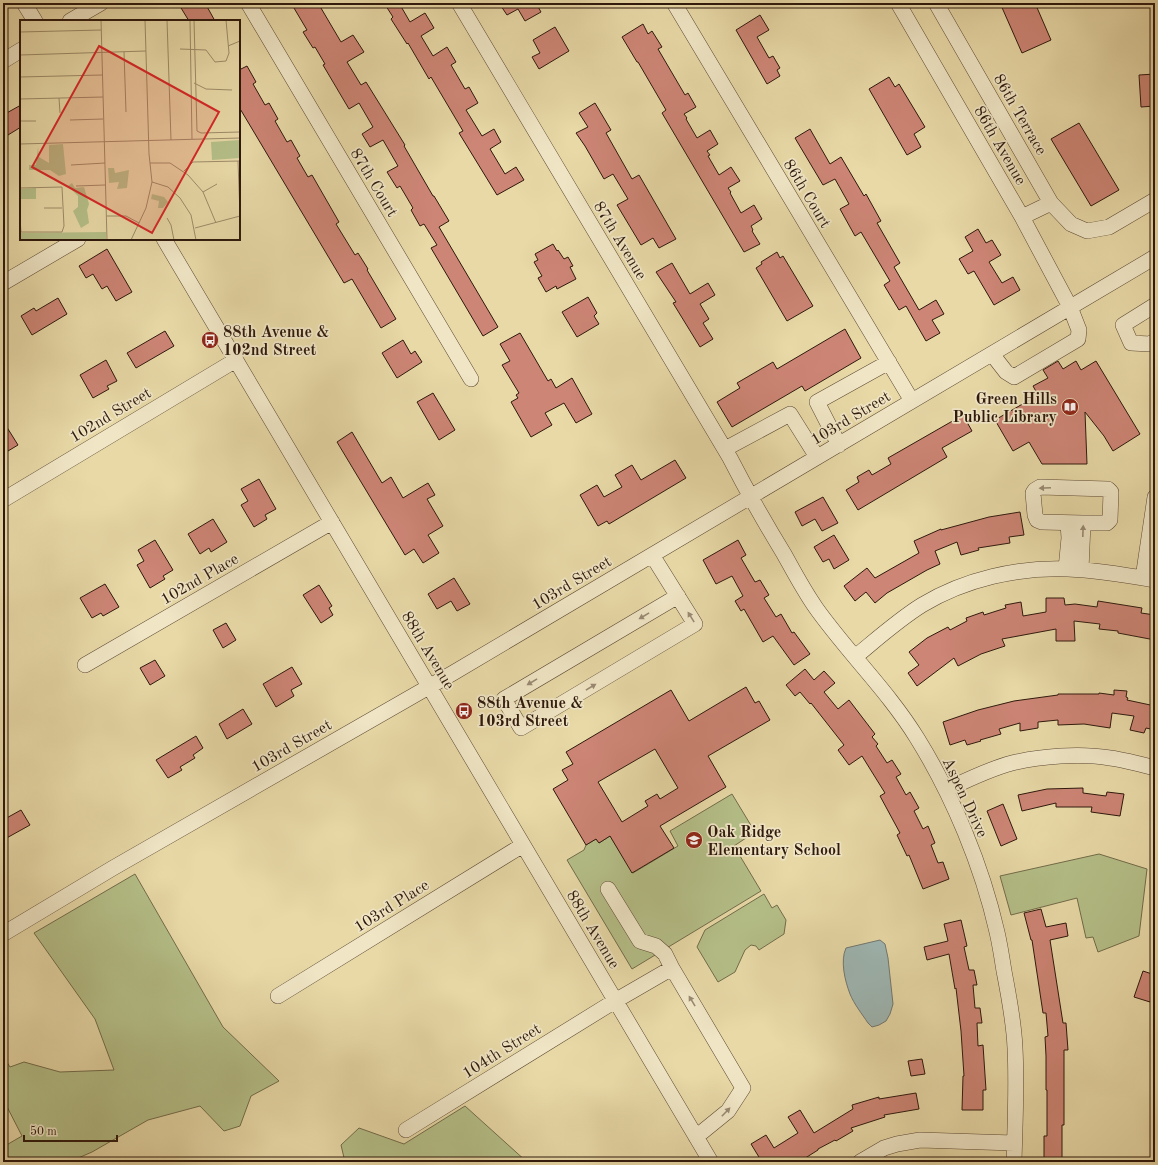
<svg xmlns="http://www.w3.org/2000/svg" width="1158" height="1165" font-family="'Old Standard TT',serif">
  <rect width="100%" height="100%" fill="#e8d9a7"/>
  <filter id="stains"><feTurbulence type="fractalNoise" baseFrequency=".005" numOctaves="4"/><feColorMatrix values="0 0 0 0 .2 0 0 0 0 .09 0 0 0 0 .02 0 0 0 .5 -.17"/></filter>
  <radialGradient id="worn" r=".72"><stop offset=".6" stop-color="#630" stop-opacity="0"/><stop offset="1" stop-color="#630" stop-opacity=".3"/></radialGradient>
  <path fill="#b5bf88" stroke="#726c4a" d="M732,794l23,38 -21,14 27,45 -129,78 -65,-109 17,-10 2,-5 10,-6 3,4 11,-7 23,37 45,-27 -8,-15z
    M1099,854l48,15 -8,67 -41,16 -5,-15 -7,1 -9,-40 -66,17 -11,-39z
    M135,874l88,153 56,54 -28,15 -11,30 -16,5 -24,-25 -52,14 -56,32 -23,10h-66v-15l19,-11 -19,-37v-43l7,11 14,-5 36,10 54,-2 -19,-51 -61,-86z
    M764,894l8,14 5,-3 9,15 -2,14 -25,16 -3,-4 -5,-1 -6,5 -10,22 -17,10 -21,-35 8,-17z
    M465,1106l62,56h-182l-4,-17 18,-17 45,16z"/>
  <path fill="#9eb7b4" stroke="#717771" d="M880,940l5,4 3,14 5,46 -3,10 -4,7 -7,4 -7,2 -4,-4c-6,-9 -14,-19 -18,-29 -5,-13 -10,-33 -4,-46z"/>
  <path fill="#cd8575" stroke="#2e180c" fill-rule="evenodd" d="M178,3h27l10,18h-26z
    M291,3h27l23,39 12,-7 11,17 -17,10 14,23 5,-3 39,63 -1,1 29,50h1l15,25 -10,6 59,100 -15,9 -52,-88 6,-3 -13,-21 -4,2 -9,-16 2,-2 -13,-22 -3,2 -10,-16 11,-6 -15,-26 -13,7 -8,-13 11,-7 -14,-24 -10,6 -26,-44 2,-1 -10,-17 -2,1 -10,-16 4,-2z
    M384,3h15l11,19 15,-9 9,15 -13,8 12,20 14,-9 9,15 -5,3 14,24 4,-2 9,16 -12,7 16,26 12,-7 7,13 -11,7 15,25 11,-7 8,13 -27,15 -38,-62 4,-2 -32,-54 -2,2 -21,-36 -1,1 -16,-25 2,-2z
    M499,3h37l5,9 -16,9 -7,-12 -11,6z
    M1000,3h35l16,37 -29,13z
    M760,15l9,15 -12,7 12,21 4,-2 7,12 -3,2 3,6 -13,8 -31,-54z
    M643,24l5,10 4,-3 10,16 -4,2 27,46 3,-2 8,14 -12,7 3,4 -1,1 11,19 13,-8 8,14 -11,7 3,4 -2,1 11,19 12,-8 9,14 -12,7 3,4 -1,1 11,20 13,-8 8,14 -11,7 2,4 -1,1 8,13 -16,8 -82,-139 4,-3 -28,-48h-1l-15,-25z
    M555,27l14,24 -30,18 -7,-12 8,-4 -7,-13z
    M247,66l9,16 -3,2 12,21 4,-2 9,16 -3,2 12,21 4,-2 9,16 -3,2 11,19 4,-2 27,47 -3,2 19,31 3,-2 10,16 -1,1 29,49 -15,9 -29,-49 -8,4 -105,-176v-37z
    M1155,74v32l-14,1 -2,-32z
    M889,77l6,10 4,-3 26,43 -11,7 7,13 -14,8 -38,-66z
    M595,103l16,27 -5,3 26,46 7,-4 37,64 -17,9 -6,-10 -12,7 -24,-40 11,-6 -15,-25 -9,5 -19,-33 -9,-13 12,-6 -9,-14z
    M21,105v22l-13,8 -5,-9v-11z
    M1079,123l40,67 -28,16 -40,-67z
    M810,129l20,35 11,-7 23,39 2,-2 15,27 -4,2 23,40 -6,4 25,43 17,-10 8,14 -12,6 8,13 -14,8 -20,-35 -7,4 -15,-25 6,-4 -29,-49 -6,4 -15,-27 9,-5 -14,-25 -12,6 -28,-47z
    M978,229l8,14 6,-3 9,15 -12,7 13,21 11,-6 7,13 -26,15 -20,-34 -6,3 -9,-15 14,-8 -8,-14z
    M553,244l4,7 1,-1 6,9 4,-2 5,9 -3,1 6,12 -19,10 -1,-3 -10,6 -8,-14 4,-2 -8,-14 4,-2 -3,-6z
    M107,249l25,43 -16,9 -9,-15 -5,3 -9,-15 -7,4 -7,-12z
    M777,252l3,6 3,-2 30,50 -26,15 -31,-53 6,-4 -1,-2z
    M672,263l18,31 18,-11 7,12 -15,9 9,15 -6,4 10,16 -13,8 -27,-44 3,-1 -20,-30z
    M588,297l9,16 -3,3 5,8 -22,13 -15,-25z
    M58,298l9,16 -35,21 -11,-19 13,-8 2,3z
    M845,329l16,29 -56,33 -3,-5 -70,41 -15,-25 23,-14 -3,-5 36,-21 4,7z
    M165,331l9,15 -38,22 -9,-15z
    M520,333l28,48 3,-2 5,9 16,-10 20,36 -16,9 -12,-20 -19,10 7,12 -21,12 -20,-35 7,-4 -2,-3 3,-2 -17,-28 8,-4 -10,-17z
    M403,340l8,14 4,-3 7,11 -25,16 -15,-25z
    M106,360l11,21 -10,5 2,3 -16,9 -13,-23z
    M1058,361l5,8 13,-8 5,9 15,-9 44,73 -27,17 -9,-15 -19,-24 2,52h-45l-13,-22 -16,9 -18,-31 43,-25 -5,-9 15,-8 -5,-8z
    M433,393l22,37 -16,10 -22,-38z
    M963,415l9,16 -30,17 5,9 -89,53 -12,-20 13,-8 -2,-5 12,-7 3,5 19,-11 -3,-6z
    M3,421l15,24 -10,6 -5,-9z
    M352,432l30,51 9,-6 12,21 25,-15 7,12 -8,4 16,27 -15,9 11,18 -16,10 -9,-14 -9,6 -68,-113z
    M675,460l11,18 -77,46 -2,-3 -9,5 -18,-31 17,-10 7,12 18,-10 -7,-12 17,-10 9,15z
    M259,479l17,30 -11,6 2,4 -13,8 -13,-22 7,-4 -7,-12z
    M823,497l15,26 -16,8 -7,-12 -13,7 -7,-14z
    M1020,512l4,23 -15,2 1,6 -32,5 1,2 -18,5 -4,-13 -22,9 5,13 -13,6 -40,23 -12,10 -9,-11 -11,9 -11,-15 23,-18 8,10 44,-25 -5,-12 27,-12v1l48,-13z
    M213,519l14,23 -16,10 -2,-4 -9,6 -12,-20z
    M834,535l15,25 -15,9 -5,-10 -6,3 -9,-15z
    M155,540l18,30 -10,6 2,3 -15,9 -13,-23 7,-4 -6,-11z
    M738,540l8,15 -5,3 14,24 5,-2 9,15 -5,3 12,19 5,-3 11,19 2,-1 16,22 -16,11 -21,-29 -10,6 -19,-33 -3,2 -6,-10 8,-5 -11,-20 -16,8 -13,-24z
    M454,578l16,26 -13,7 -6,-10 -14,8 -9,-15z
    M105,584l14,23 -16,9 -2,-3 -9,5 -12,-20z
    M319,585l13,21 -3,2 4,7 -12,8 -18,-28z
    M1046,598h18l1,7 10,-1 22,3 1,-6 44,7 -1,5 14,2v25l-37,-7v-2l-19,-2 1,-5 -26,-3 1,20h-19v-12l-54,10 3,7 -24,8 -23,12 -4,-8 -37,28 -9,-13 11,-8 -10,-13 18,-14 21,-11 2,3 17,-9 -1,-3 17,-6 1,3 22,-7 -1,-3 16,-3 2,14 23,-4z
    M226,623l10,17 -13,8 -10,-18z
    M155,660l10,16 -15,9 -10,-17z
    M292,667l10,17 -11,6 3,6 -18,11 -13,-23z
    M805,669l9,11 10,-9 11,12 -11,9 14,17 11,-9 26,34 -3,3 6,7 -2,2 11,17 5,-3 9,14 -5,3 10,18 4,-3 9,16 -5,3 9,18 5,-3 7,17 -4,2 7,18 5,-1 6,17 -26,10 -14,-34 -2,1 -10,-21 3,-2 -20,-37 5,-3 -23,-37 -13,9 -11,-15 6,-5 -33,-42 -1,1 -10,-12 -5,4 -9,-11z
    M746,687l9,16 4,-2 11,19 -62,36 18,31 -66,39 14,22 -42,25 -22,-37 -11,7 -3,-4 -10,6 -33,-56 15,-9 -6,-10 11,-6 -7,-12 105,-62 18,31zM655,749l23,39 -18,11 -3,-5 -12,7 3,5 -26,16 -24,-40z
    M1114,690l13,1 -1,6 2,1 -1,2 28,6v24l-9,-2 -2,5 -14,-3 4,-14 -22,-3 -2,15 -26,-4 -26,1v-5l-20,2v6l-18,3v-8l-21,6 2,5 -21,6 1,1 -14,4 -2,-5 -15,5 -7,-23 35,-12 36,-9 44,-6v-1h41v-1l15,2z
    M243,709l9,15 -25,15 -8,-15z
    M196,736l7,12 -10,7 2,3 -15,9 2,3 -14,8 -12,-18z
    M1083,788v5l23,3 1,-4 17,2 -4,22 -29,-4 1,-5h-36v-4l-34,8 -4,-16 29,-6z
    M1003,804l14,35 -16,7 -14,-35z
    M21,810l9,15 -27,15v-20z
    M1041,909l5,18 20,-4 2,13 -18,4 13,83h3l2,27h-4v75h-2v37h-18v-26h3v-46h-1v-34l-1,-19 3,-1 -2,-23h-3l-11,-73h-1l-7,-27z
    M961,920l6,26 -3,1 5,23h5l3,15h-4l2,23h5l2,15h-5l1,23 5,-1 3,45h-3v20h-21l1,-34h1l-3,-45 -5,-43 -1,1 -6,-35 -22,6 -3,-13 24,-6 -4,-17z
    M1143,971l12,4v13l-5,14 -16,-5z
    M922,1059l3,15 -14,2 -3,-15z
    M916,1093l3,16 -35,6 1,2 -34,11 2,3 -17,10 -1,-1 -17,9v1l-19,12h-37l-11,-18 15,-9 8,13 24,-15 -10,-16 12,-7 14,23 39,-24 -1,-4 27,-8v2z"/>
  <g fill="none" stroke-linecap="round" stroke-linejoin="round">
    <defs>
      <path id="minor" d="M24,3l11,18
        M248,3l223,376
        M459,3l271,455c17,33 35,65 54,96 10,18 20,37 32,54 32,45 72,83 101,130 36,58 65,128 80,194 3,13 5,26 7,39 5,26 10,51 11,77 2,38 0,76 -1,114
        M674,3l238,398
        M898,3l124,214 48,90 9,23 -1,9 -64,38 -8,-5 -14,-18
        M936,3l115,200 20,21 16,7 22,-4 46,-27
        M70,21l31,-18
        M3,61l18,-11
        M1022,217l29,-14
        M164,239l547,923
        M3,283l75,-44
        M1155,305l-32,20 8,18 19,1 5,-3
        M839,445l-22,-43 72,-40
        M725,449l65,-35 27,43
        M3,500l233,-140
        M652,555l43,69 -174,104 -17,-29 174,-103
        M1066,569l3,-31 -1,-15
        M1081,570l2,-47h24l3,-3 1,-28 -3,-3 -68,-2 -5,3 -2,3 2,22 2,5 5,2 41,1
        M1143,578l12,-81
        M855,657c22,-18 43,-37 67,-52 43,-26 96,-38 146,-36 29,1 58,6 87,11
        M85,665l247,-143
        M946,790c21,-10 43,-21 66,-27 29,-7 68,-10 98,-5 15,2 30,6 45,10
        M608,889l32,52 16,5 9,8 7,14
        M3,934l110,-66 340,-195 702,-416
        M278,996l245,-151
        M406,1130l209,-129 57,-33 71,120 -15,23 -32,26
        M860,1162l24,-14 13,-4 23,-4 94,3"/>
    </defs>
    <use href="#minor" stroke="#5c4833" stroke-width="16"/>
    <use href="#minor" stroke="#f0e6c6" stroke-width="15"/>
  </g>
  <defs><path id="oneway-solid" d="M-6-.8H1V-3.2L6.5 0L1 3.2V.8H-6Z"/></defs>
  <g fill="#998972">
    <use href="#oneway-solid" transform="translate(1045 488) rotate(178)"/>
    <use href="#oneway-solid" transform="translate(1083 531) rotate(-88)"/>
    <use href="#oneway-solid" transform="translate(644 616) rotate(149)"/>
    <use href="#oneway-solid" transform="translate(691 617) rotate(-122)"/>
    <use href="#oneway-solid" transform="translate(532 682) rotate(149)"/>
    <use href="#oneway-solid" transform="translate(591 687) rotate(-31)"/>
    <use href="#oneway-solid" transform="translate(692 1001) rotate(-121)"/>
    <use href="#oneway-solid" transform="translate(726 1112) rotate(-46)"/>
  </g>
  <defs>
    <symbol id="bus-disc" viewBox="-11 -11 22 22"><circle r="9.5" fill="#8f2418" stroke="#f0e6c6"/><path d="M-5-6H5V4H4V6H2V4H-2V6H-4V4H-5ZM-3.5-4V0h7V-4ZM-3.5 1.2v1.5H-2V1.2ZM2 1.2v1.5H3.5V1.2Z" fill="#fff"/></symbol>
    <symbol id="library-disc" viewBox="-11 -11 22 22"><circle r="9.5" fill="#8f2418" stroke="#f0e6c6"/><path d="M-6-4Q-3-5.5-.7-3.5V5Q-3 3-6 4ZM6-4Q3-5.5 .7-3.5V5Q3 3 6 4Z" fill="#fff"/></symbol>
    <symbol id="school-disc" viewBox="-11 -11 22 22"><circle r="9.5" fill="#8f2418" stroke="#f0e6c6"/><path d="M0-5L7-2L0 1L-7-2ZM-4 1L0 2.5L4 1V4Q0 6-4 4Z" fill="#fff"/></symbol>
  </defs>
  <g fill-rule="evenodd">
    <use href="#bus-disc" x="200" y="330" width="20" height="20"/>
    <use href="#library-disc" x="1060" y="397" width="20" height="20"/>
    <use href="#bus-disc" x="454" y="701" width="20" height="20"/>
    <use href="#school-disc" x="684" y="830" width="20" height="20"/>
  </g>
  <g text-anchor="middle" stroke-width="3.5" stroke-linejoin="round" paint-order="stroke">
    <g font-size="16" fill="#2e180c" stroke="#f0e6c6">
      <text transform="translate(1021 114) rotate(60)" y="6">86th Terrace</text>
      <text transform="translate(1001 145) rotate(60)" y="6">86th Avenue</text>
      <text transform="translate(375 182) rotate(59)" y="6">87th Court</text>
      <text transform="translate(808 193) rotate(59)" y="6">86th Court</text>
      <text transform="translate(621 240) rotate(59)" y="6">87th Avenue</text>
      <text transform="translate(110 414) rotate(-31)" y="6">102nd Street</text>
      <text transform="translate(850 417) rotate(-31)" y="6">103rd Street</text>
      <text transform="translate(199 578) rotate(-30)" y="6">102nd Place</text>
      <text transform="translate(571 582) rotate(-31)" y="6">103rd Street</text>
      <text transform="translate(429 650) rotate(59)" y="6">88th Avenue</text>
      <text transform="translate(291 745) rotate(-30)" y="6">103rd Street</text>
      <text transform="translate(966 797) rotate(65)" y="6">Aspen Drive</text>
      <text transform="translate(391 905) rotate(-32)" y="6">103rd Place</text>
      <text transform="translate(594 929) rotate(59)" y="6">88th Avenue</text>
      <text transform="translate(501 1050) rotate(-32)" y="6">104th Street</text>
    </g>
    <g font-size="16" font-weight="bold" fill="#2e180c" stroke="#f0e6c6" text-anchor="start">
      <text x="223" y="337">88th Avenue &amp;<tspan x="223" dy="18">102nd Street</tspan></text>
      <text x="1057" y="404" text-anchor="end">Green Hills<tspan x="1057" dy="18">Public Library</tspan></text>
      <text x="477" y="708">88th Avenue &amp;<tspan x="477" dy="18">103rd Street</tspan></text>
      <text x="707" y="837">Oak Ridge<tspan x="707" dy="18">Elementary School</tspan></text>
    </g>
  </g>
  <g transform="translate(20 20)">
    <rect width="220" height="220" fill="#e8d9a7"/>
    <path d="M220,120v18l-28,2 -1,-18zM43,124l3,30 -7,2 -9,-6h-21v-5h7l2,-18 1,10 10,6v-18zM88,148h6l1,5 14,-3 -2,18 -10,1 2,-7 -10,1zM52,163l3,5 9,-1 5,17 -2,6 2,13 -8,5 -8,-17 5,-4v-11l-10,-10zM16,168v11h-16v-10zM132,174l12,3 4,5 -5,6h-5l1,-7 -8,-2zM86,212v8h-86v-7z" fill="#b5bf88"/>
    <path fill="none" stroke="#9e8c69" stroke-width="1" d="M81,0l6,220M147,0l4,120M170,0l2,119M174,0l3,111 4,2 39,-1M0,12l81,-2M208,26l12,-5M160,29l26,1 9,12 11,-1 3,-8 -3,-33M104,32l2,60M0,35l126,-4M0,57l82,-2M174,63l12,6 26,1M39,78l1,15M0,79l83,-2M50,100l33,-1M0,101h16M0,124l220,-6M130,143h20l18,12 15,17 13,31M51,145l34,-2M164,151l9,-9 47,-1M132,162l16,5 12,11 11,17 5,25M56,166l29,-1M0,168l42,-1 2,39 -2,6h-41l-1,-12M183,172l14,-8M24,188h18M86,196h20l13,7M147,198l4,7 3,15M175,208l45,-12 -2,-55M111,220l15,-32 6,-26 -3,-28 -4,-134"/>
    <path fill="#d62828" fill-opacity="0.15" stroke="#d62828" stroke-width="2" d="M79,26l120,66 -67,121 -120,-66z"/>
    <rect width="220" height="220" fill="none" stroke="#2e180c" stroke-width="2"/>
  </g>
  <rect width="1158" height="1165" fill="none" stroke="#e8d9a7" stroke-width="16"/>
  <rect x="4" y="4" width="1150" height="1157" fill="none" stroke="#2e180c" stroke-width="2"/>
  <rect x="8" y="8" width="1142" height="1149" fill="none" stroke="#2e180c"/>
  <path d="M24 1135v6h93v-6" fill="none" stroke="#2e180c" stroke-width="2"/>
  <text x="30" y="1135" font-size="12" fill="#2e180c" stroke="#f0e6c6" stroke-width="3" paint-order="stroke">50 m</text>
  <rect width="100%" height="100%" filter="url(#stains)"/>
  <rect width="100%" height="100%" fill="url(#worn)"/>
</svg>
